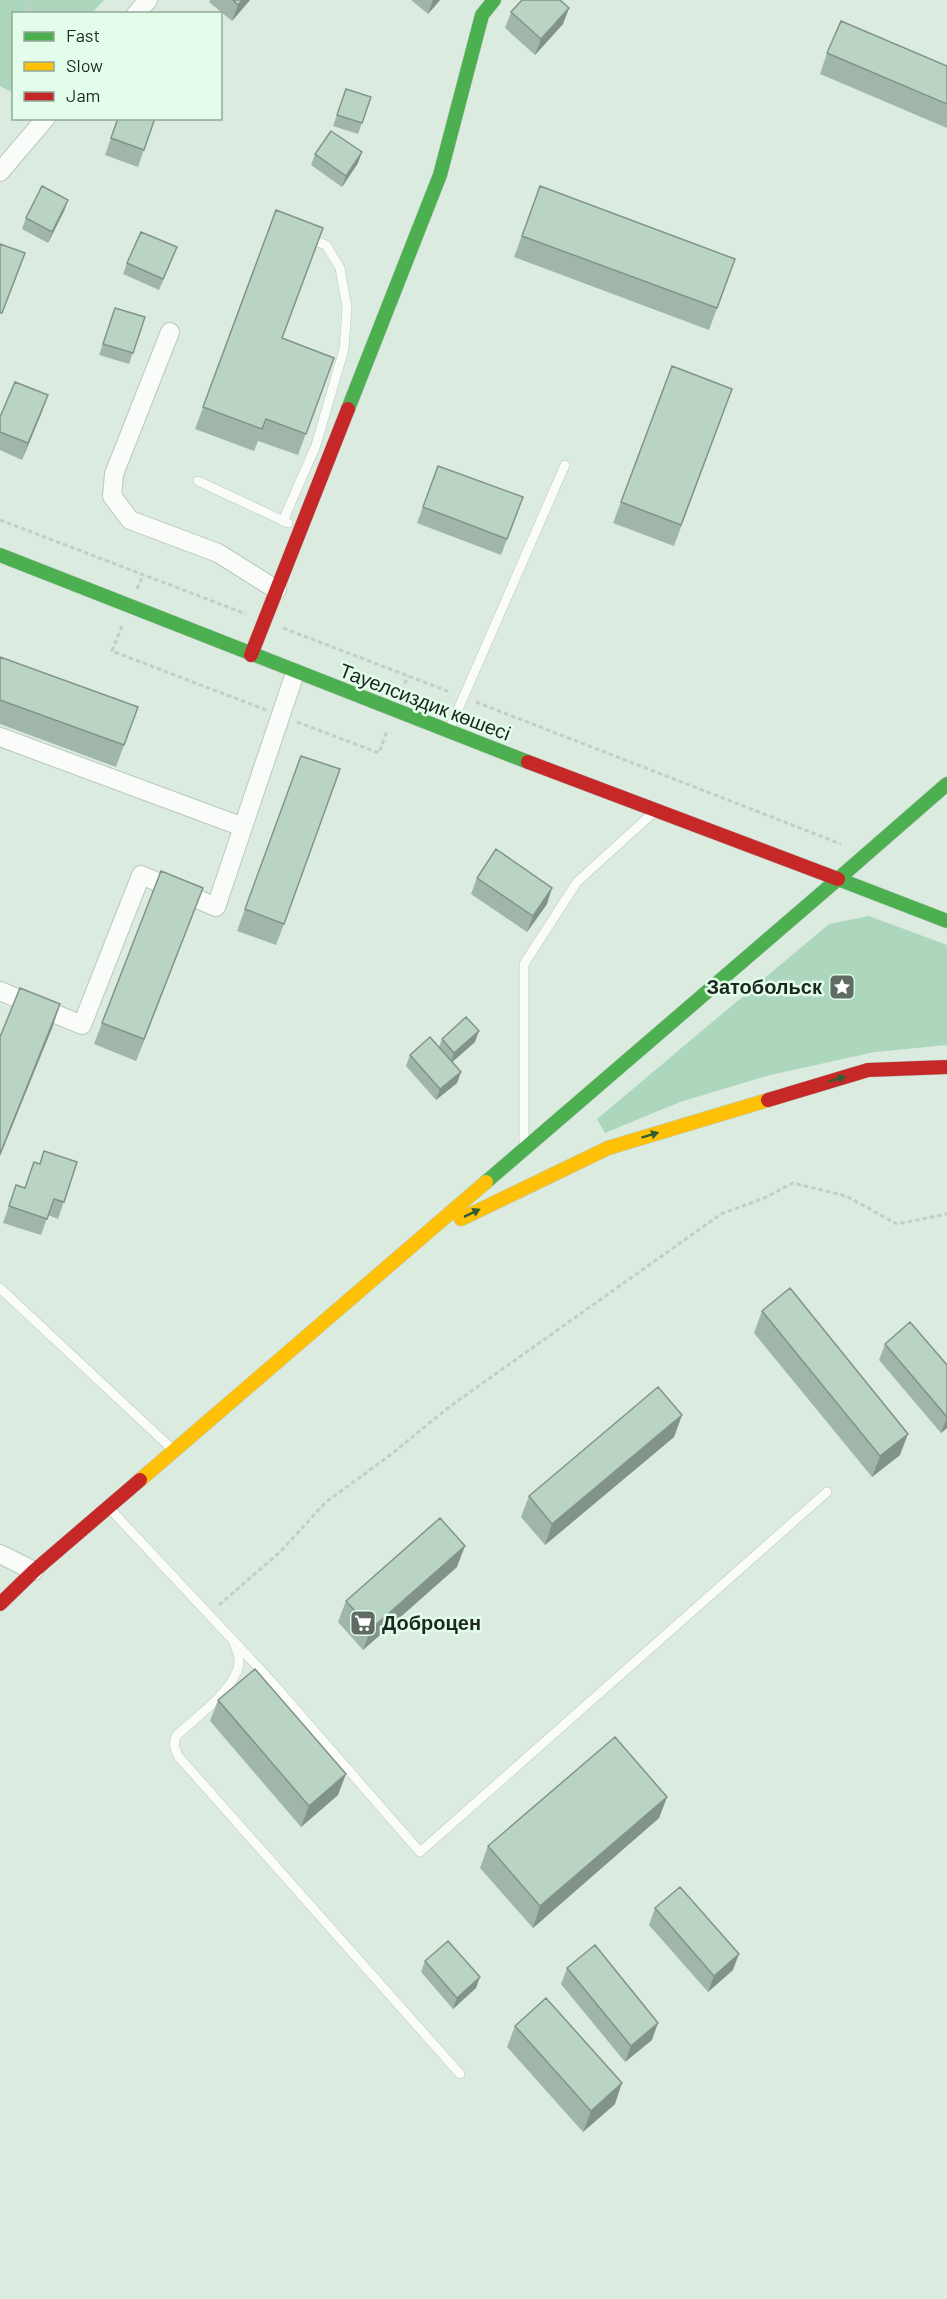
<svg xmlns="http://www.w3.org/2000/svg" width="947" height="2299" font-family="Barlow,sans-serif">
  <rect width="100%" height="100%" fill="#dbebe0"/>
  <path fill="#add7bc" d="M0,0h104l-12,13 -78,1 -1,79 -13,-7z
    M869,916l78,29v100l-72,7 -105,23 -90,27 -75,31 -8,-14 232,-195z"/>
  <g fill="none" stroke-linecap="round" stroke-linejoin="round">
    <defs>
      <path id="lane" d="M198,481l90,42
        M283,521l33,-76 28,-96 3,-41 -7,-40 -14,-23 -19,-7
        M449,730l116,-265
        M524,1141v-177l53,-82 77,-70
        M0,1288l170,159
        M112,1511l159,170 149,171 407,-360
        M234,1643c2,5 5,12 5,18 0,26 -45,58 -63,75l-2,9 4,11 282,318"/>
      <path id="street" d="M136,14l12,-14
        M0,172l46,-54
        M170,332l-56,142 -2,22 18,24 88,33 59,37
        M0,737l243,90
        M0,991l82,34 59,-150 75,32 79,-234
        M0,1554l34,17"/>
      <path id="fast" d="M348,409l92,-234 42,-160 12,-15
        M0,555l528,207
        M838,879l109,-95
        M486,1182l352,-303 109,42"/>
      <path id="slow" d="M461,1219l147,-71 160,-48
        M140,1480l346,-298"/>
      <path id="jam" d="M251,655l97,-246
        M528,762l310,117
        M768,1100l100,-30 79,-3
        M0,1604l34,-33 106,-91"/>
    </defs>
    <use href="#lane" stroke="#bbc7bf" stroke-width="10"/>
    <use href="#street" stroke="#bbc7bf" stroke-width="20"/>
    <use href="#fast" stroke="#bbc7bf" stroke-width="15"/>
    <use href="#slow" stroke="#bbc7bf" stroke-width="15"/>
    <use href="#jam" stroke="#bbc7bf" stroke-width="15"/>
    <path stroke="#c6ccc8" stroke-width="3" stroke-dasharray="4.5 3" stroke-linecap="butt" d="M30,0l-1,11 2,3
      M0,520l246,94
      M137,589l6,-14
      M122,626l-10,25 154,59
      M283,628l167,64
      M402,691l6,-15
      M476,702l365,142
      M297,722l82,31 8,-22
      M219,1605l61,-53 46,-50 63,-46 60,-49 272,-193 43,-16 29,-15 53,13 51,28 50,-10"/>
    <use href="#lane" stroke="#fafcfa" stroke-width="9"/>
    <use href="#street" stroke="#fafcfa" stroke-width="18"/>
    <use href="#fast" stroke="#4caf50" stroke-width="14"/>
    <use href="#slow" stroke="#ffc107" stroke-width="14"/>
    <use href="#jam" stroke="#c62828" stroke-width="14"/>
  </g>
  <path fill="#a0b6a9" d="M210,0h40l-18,21 -23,-19z
    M411,0h29l-12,14z
    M569,8l-6,16 -28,31 -30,-27 6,-16z
    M827,53l120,13v62l-127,-54z
    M346,89l25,8 -13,37 -25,-8z
    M118,118h37l-17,49 -33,-12z
    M315,154l43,9 -16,24 -31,-22z
    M540,186l195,73 -26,71 -195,-73z
    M68,200l-4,11 -16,32 -26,-14 4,-11z
    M276,210l6,128 52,20 -36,97 -40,-14 -4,10 -59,-22z
    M173,258l-14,32 -36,-16 4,-11z
    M115,308l30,9 -16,47 -30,-9z
    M732,389l-58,157 -61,-23 8,-21z
    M48,395l-26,65 -22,-10v-33z
    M438,466l85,31 -22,58 -84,-32z
    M0,657l138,50 -22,60 -116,-43z
    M477,878l70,26 -20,28 -56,-38z
    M195,909l-59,152 -42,-17 8,-21z
    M245,909l39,15 -8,21 -39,-14z
    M442,1039l33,3 -23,20 9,10 -4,11 -21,17 -30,-34 4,-11 29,-8z
    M77,1162l-19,57 -10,-4 -7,20 -38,-12 13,-38 8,3 16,-24z
    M762,1311l138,144 -28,22 -118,-144z
    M885,1344l62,21v63l-6,5 -62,-73z
    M682,1415l-8,22 -129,108 -24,-28 8,-21z
    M457,1567l-94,83 -25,-28 8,-21z
    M218,1700l120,95 -37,32 -91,-106z
    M667,1797l-8,21 -126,110 -53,-60 8,-22z
    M655,1908l78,62 -25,22 -59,-67z
    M425,1961l51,27 -23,21 -32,-37z
    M567,1968l85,72 -27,22 -64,-78z
    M515,2026l100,78 -32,28 -76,-85z"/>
  <path fill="#829489" d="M242,0h8l-18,21 6,-16z
    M433,0h7l-12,14z
    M569,8l-6,16 -28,31 6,-16z
    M362,152l-4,11 -16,24 4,-11z
    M68,200l-4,11 -16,32 4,-11z
    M48,395l-6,17 -20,48 6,-17z
    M203,888l-8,21 -59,152 8,-22z
    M552,888l-5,16 -20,28 6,-16z
    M60,1004l-7,22 -53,130v-2z
    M479,1031l-4,11 -25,22 4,-11z
    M461,1072l-4,11 -21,17 4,-11z
    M682,1415l-8,22 -129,108 7,-21z
    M947,1417v11l-6,5z
    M908,1434l-8,21 -28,22 8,-21z
    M465,1546l-8,21 -94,83 8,-21z
    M346,1774l-8,21 -37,32 8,-21z
    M667,1797l-8,21 -126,110 7,-22z
    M739,1954l-6,16 -25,22 6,-16z
    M480,1977l-4,11 -23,21 4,-11z
    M658,2023l-6,17 -27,22 6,-16z
    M622,2083l-7,21 -32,28 8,-21z"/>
  <path fill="#bad4c4" stroke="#829489" stroke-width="1.5" d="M233,0h9l-4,5z
    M522,0h38l9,8 -28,31 -30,-27z
    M841,21l106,45v38l-120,-51z
    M346,89l25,8 -9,26 -25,-8z
    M118,118h37l-11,32 -33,-12z
    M331,131l31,21 -16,24 -31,-22z
    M42,186l26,14 -16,32 -26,-14z
    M540,186l195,73 -18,49 -195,-72z
    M276,210l47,18 -41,110 52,20 -28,76 -40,-15 -4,10 -59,-22z
    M141,232l36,15 -14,32 -36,-16z
    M0,244l25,9 -23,60h-2z
    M115,308l30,9 -12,36 -30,-9z
    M672,366l60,23 -51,136 -60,-23z
    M15,382l33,13 -20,48 -28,-11v-15z
    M438,466l85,31 -16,42 -84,-32z
    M0,657l138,50 -14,38 -124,-45z
    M301,756l39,13 -56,155 -39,-15z
    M496,849l56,39 -19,28 -56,-38z
    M161,871l42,17 -59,151 -42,-16z
    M20,988l40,16 -60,150v-117z
    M466,1017l13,14 -25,22 -12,-14z
    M430,1037l31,35 -21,17 -30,-34z
    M44,1151l33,11 -13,40 -10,-3 -7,20 -38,-13 7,-21 9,3 9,-26 6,2z
    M790,1288l118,146 -28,22 -118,-145z
    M910,1322l37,43v52l-62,-73z
    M658,1387l24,28 -130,109 -23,-28z
    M440,1518l25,28 -94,83 -25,-28z
    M255,1669l91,105 -37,32 -91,-106z
    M615,1737l52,60 -127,109 -52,-60z
    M680,1887l59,67 -25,22 -59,-68z
    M448,1941l32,36 -23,21 -32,-37z
    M595,1945l63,78 -27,23 -64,-78z
    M546,1998l76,85 -31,28 -76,-85z"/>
  <defs><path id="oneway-solid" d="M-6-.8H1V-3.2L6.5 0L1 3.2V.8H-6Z" transform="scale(1.5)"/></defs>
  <g fill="#305d33">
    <use href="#oneway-solid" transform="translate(837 1079) rotate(-17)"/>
    <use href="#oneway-solid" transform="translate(650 1135) rotate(-17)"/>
    <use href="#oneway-solid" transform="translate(472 1213) rotate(-26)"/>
  </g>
  <defs>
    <symbol id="sight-square" viewBox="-11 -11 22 22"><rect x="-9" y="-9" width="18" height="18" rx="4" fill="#606c63" stroke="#e2feeb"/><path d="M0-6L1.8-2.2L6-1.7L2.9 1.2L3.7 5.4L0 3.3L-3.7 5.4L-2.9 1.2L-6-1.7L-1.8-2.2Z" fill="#fff"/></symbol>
    <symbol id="supermarket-square" viewBox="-11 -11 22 22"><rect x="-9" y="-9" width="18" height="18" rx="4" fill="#606c63" stroke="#e2feeb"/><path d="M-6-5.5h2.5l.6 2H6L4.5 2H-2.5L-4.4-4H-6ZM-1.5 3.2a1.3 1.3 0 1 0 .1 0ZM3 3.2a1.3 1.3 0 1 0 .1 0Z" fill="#fff"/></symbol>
  </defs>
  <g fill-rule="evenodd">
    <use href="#sight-square" x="827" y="972" width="30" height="30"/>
    <use href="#supermarket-square" x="348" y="1608" width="30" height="30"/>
  </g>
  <g text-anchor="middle" stroke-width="5" stroke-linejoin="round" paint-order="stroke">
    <g font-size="20" fill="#1d2720" stroke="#e2feeb">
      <text transform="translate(425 702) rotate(21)" y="7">Тауелсиздик көшесі</text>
    </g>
    <g font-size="20" font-weight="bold" fill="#1d2720" stroke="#e2feeb" text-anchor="end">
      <text x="822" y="994">Затобольск</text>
      <text x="382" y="1630" text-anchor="start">Доброцен</text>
    </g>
  </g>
  <rect x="12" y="12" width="210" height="108" fill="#e2feeb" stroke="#93a89a" stroke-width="1.5"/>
  <rect x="24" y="32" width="30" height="9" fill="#4caf50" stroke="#93a89a" stroke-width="1.5"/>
  <text x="66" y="42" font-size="18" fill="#1d2720">Fast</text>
  <rect x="24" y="62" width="30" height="9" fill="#ffc107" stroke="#93a89a" stroke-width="1.5"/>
  <text x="66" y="72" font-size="18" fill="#1d2720">Slow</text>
  <rect x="24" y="92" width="30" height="9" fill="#c62828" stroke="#93a89a" stroke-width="1.5"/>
  <text x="66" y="102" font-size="18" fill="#1d2720">Jam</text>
</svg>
